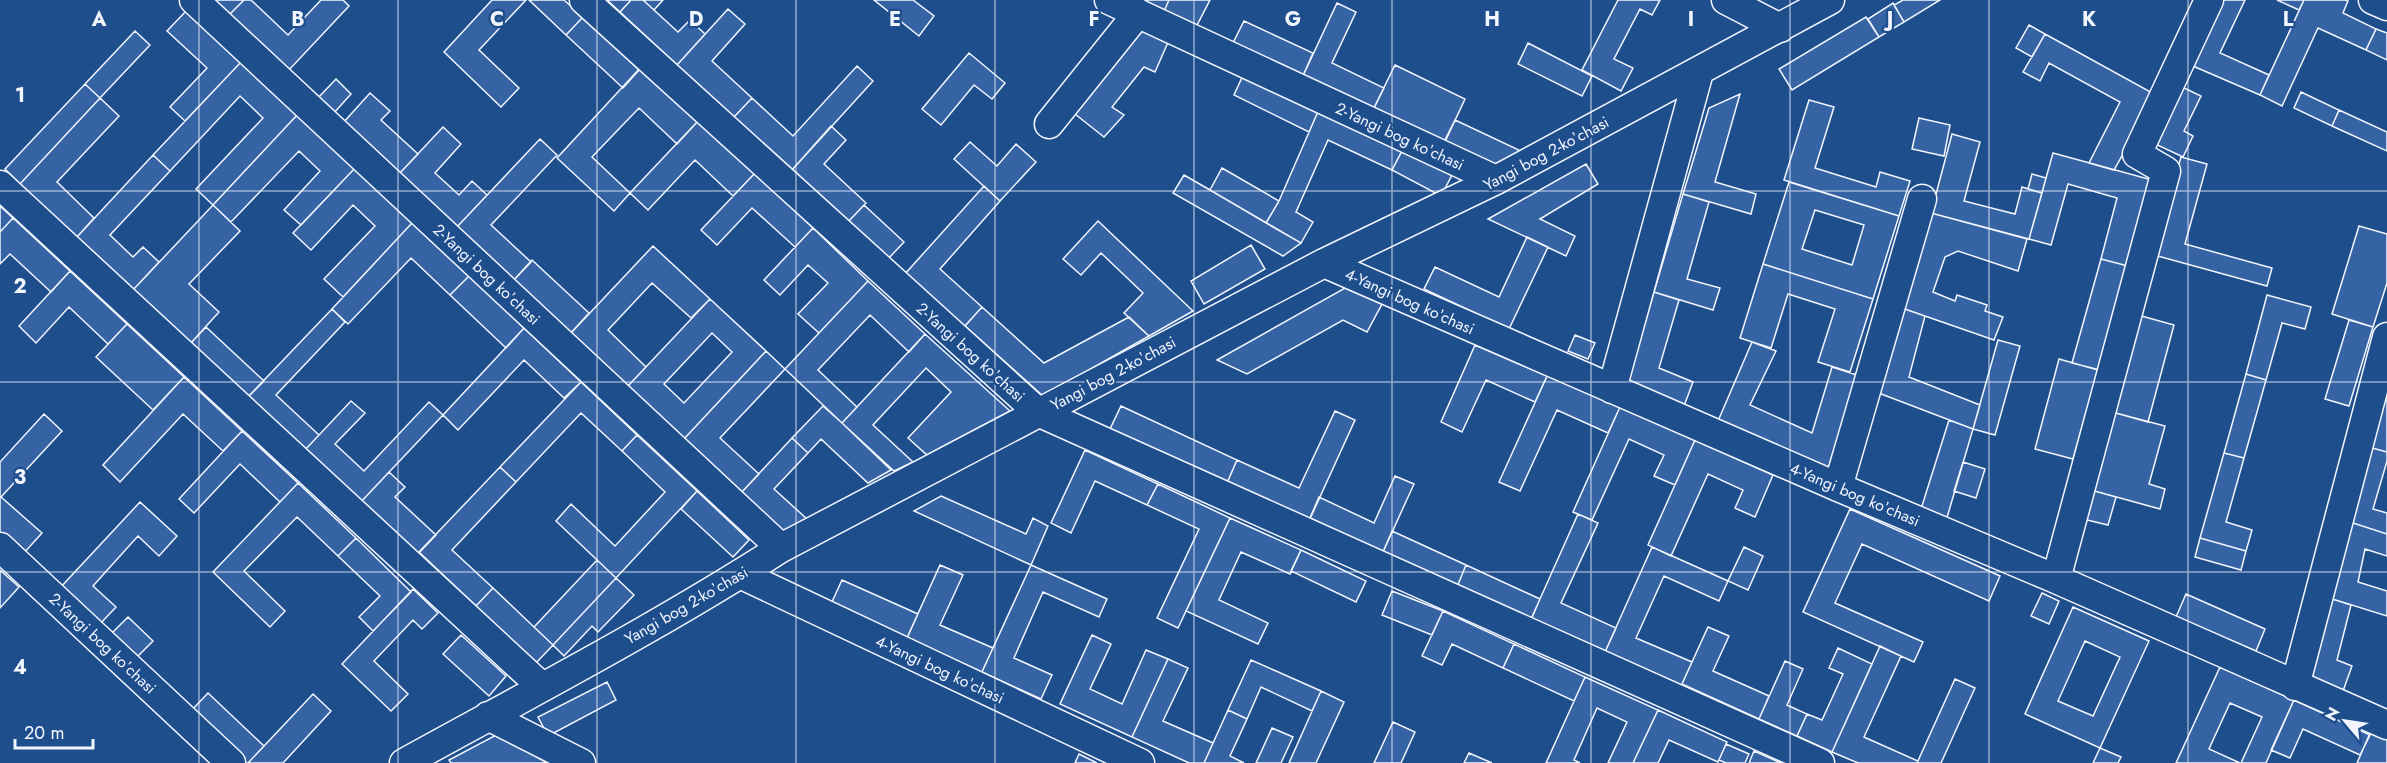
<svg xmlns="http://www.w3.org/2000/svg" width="2387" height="763" font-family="Jost,sans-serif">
  <rect width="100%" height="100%" fill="#1f4e8c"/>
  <path fill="#3563a3" stroke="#f2f6ff" stroke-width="1.5" fill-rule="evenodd" d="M213,0h31l-15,15z
    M244,0h7l37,35 33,-35h22l6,6 -61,65 -59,-56z
    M492,0h34l-47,50 40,38 -18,19 -57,-55z
    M529,0h35l19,17 -17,18z
    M607,0h24l-11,12z
    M631,0h12l35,32 12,-12 15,14 -28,31 -57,-53z
    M643,0h20l-9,10z
    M874,0h39l21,16 -15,20z
    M1130,0h39l-7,16z
    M1169,0h41l-16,31 -32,-15z
    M1618,0h42l-8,15 -12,-6 -26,50 19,9 -12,23 -39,-21z
    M1903,0h37l-36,22 -10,-17z
    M2216,0h29l-25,53 49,22 -9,20 -74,-32z
    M2277,0h27l-5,10z
    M2304,0h41l3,1 -5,12 33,16 -10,21 -48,-22 -36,78 -22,-11z
    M1337,3l19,9 -24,51 52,25 -12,24 -70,-34z
    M1893,3l11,19 -25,15 -11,-18z
    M728,9l17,15 -33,37 40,37 -18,19 -57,-52z
    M187,10l55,51 -57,60 -15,-14 37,-39 -40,-37z
    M583,17l56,53 -16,18 -57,-53z
    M1866,17l13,20 -87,53 -13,-21z
    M1244,21l69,32 -11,25 -70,-33z
    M2029,25l16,9 -13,23 -16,-9z
    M1136,26l33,14 -14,32 -11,-5 -32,40 12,8 -20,22 -34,-27z
    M2376,29l11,4v27l-21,-10z
    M135,31l15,14 -50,53 -15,-14z
    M2045,34l111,61 -42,75 -25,-7 31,-61 -71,-39 -9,18 -17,-9z
    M1528,43l64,33 -10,20 -64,-32z
    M969,53l36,30 -13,16 -18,-14 -33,40 -19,-16z
    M242,61l56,53 -85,91 -17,-16 67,-71 -23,-22 -70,75 -17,-16z
    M1395,65l70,34 -22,47 -71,-34z
    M857,66l16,15 -81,89 -58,-53 18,-19 41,38z
    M641,67l57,54 -21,23 -38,-36 -47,49 38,36 -16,18 -57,-53z
    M1245,71l75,36 -11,25 -75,-37z
    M336,79l15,15 -18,20 -16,-15z
    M85,84l15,14 -80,86 -15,-15z
    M2178,85l23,11 -17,35 9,5 -10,21 -32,-15z
    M2301,92l38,18 -7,16 -38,-18z
    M370,93l20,18 -9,9 37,34 -19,20 -56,-51z
    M1740,94l-25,88 41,12 -5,20 -68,-20 26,-86z
    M100,98l19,18 -62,66 37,36 -17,19 -57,-53z
    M1809,100l25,7 -19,61 61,19 4,-15 30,9 -11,35 -115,-36z
    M1320,107l83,42 -11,21 -64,-30 -32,72 17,10 -12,21 -35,-20 13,-22z
    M2339,110l48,22v19l-55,-25z
    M298,114l57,54 -54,57 -17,-15 36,-39 -21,-20 -68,71 -18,-17z
    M1919,118l31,7 -6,31 -32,-7z
    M1455,120l66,31 -26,16 -51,-25z
    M698,121l57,52 -22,23 -38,-36 -47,50 -18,-17z
    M831,126l15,14 -22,24 42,39 -18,19 -56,-52z
    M443,127l18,17 -26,29 24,22 13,-14 15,14 -31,33 -57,-54z
    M1952,134l28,8 -16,59 51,13 7,-27 20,6 -13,46 -98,-26z
    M540,139l17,16 -66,70 40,37 -18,19 -57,-53z
    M970,142l27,24 19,-22 20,18 -36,39 -46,-42z
    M1403,149l49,26 -11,21 -49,-26z
    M2053,153l99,27 -24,86 -27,-7 16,-61 -49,-14 -17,61 -22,-6z
    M153,155l17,16 -60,64 23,22 10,-10 16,15 -26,28 -56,-53z
    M2181,157l26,7 -22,80 87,24 -5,18 -113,-31z
    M1586,164l12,20 -58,35 35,17 -9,20 -78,-37z
    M355,168l57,55 -69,74 -19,-18 51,-53 -22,-21 -42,45 -18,-17z
    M1222,168l57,33 -13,22 -56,-33z
    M755,173l58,55 -18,19 -43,-39 -35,37 -16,-15z
    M2032,174l14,4 -4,15 -14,-4z
    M1184,175l26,15 91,53 -18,13 -110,-63z
    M1789,182l110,34 -26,83 -110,-35zM1815,210l49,15 -12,40 -50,-16z
    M984,186l16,15 -60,68 42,38 -19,21 -59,-53z
    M1683,194l26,8 -22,77 33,9 -7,22 -59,-18z
    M213,205l27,26 -51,53 30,28 -29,32 -57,-54z
    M864,205l40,37 -16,17 -40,-37z
    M0,206l13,12 -13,14z
    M1931,213l96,26 -9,32 -60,-20 -13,6 -12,35 22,9 2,-6 30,10 -2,6 18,6 -9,23 -95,-33z
    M13,218l57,53 -19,21 -41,-38 -10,10v-32z
    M1098,221l95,90 -44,25 -25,-23 19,-20 -42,-40 -20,22 -18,-16z
    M412,223l57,53 -19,19 -39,-37 -63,66 -16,-15z
    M2359,226l28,8v49l-14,44 -41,-13z
    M813,228l55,53 -49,52 -21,-19 30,-31 -20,-18 -28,30 -16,-15z
    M1527,237l21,10 -39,82 -85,-40 11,-22 64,30z
    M1251,245l14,24 -61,35 -13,-23z
    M653,246l57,53 -19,19 -39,-35 -44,47 38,37 -18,19 -57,-53z
    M2101,259l27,7 -28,104 -28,-7z
    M532,260l57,53 -20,22 -56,-54z
    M1763,264l110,35 -23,73 -32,-10 17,-53 -47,-15 -17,54 -31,-10z
    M70,271l57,53 -19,20 -39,-37 -33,36 -17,-17z
    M469,276l55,52 -18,20 -56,-53z
    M868,281l57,53 -16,18 -39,-37 -52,55 39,37 -15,16 -57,-54z
    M1345,288l37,16 -15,28 -24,-12 -96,54 -30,-14z
    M1654,292l25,8 -20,68 34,14 -9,24 -56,-24z
    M2267,295l44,12 -6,22 -23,-6 -16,57 -20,-6z
    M710,299l56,52 -82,88 -56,-53zM712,333l20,19 -48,51 -20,-19z
    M982,307l62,56 85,-46 20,19 -106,60 -78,-70z
    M1899,307l26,9 -16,61 71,28 -7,24 -97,-37z
    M332,309l13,13 -69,73 43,40 -15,16 -57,-53z
    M2138,315l36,10 -26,97 -36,-10z
    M2349,320l24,7 -24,79 -24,-7z
    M127,324l57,53 -31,33 -57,-53z
    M206,327l58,54 -17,17 -57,-54z
    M524,328l57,54 -17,16 -40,-38 -66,70 -15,-15z
    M925,334l85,77 -83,44 -19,-17 43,-46 -25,-24 -53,57 40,37 -19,9 -52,-48z
    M1575,335l20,8 -7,16 -20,-8z
    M1998,340l22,6 -25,89 -22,-6z
    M1752,342l24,9 -26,54 62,28 20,-66 25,8 -29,94 -110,-48z
    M1475,345l72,31 -12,26 -49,-22 -24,52 -21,-10z
    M766,351l19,18 -65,69 39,36 -18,19 -57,-54z
    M2059,359l39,11 -25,89 -38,-10z
    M2387,366v86l-22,-6z
    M1548,374l72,33 -12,26 -51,-23 -37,81 -21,-9z
    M2246,374l20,6 -22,78 -20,-5z
    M184,377l58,54 -19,20 -40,-37 -63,68 -17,-17z
    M581,382l56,53 -15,16 -41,-38 -65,69 -16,-15z
    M351,401l14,12 -30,31 29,27 65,-69 14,13 -84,89 -55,-53z
    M823,406l19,17 49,47 -23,13 -47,-44 -13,14 -16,-15z
    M1121,406l116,54 -10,23 -117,-54z
    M1620,407l75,33 -20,45 -21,-9 10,-21 -35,-16 -37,81 -19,-8z
    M1335,411l20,9 -46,101 -82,-38 10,-23 62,28z
    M2112,412l53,14 -16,58 16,5 -5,20 -69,-19z
    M44,414l18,17 -61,66 41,36 -19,21 -23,-21v-71z
    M1949,420l24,9 -27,92 -25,-12z
    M242,431l56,52 -18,19 -40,-38 -46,49 -15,-14z
    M637,435l60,56 -81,87 -60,-57 15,-17 44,42 50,-54 -43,-41z
    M792,438l16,15 -34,36 33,30 -24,14 -42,-40z
    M1695,440l78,35 -18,42 -20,-9 8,-18 -35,-16 -37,82 -23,-11z
    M2365,446l22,6v9l-14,48 14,4v21l-40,-13z
    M1085,450l73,34 -11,21 -52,-24 -24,52 -20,-10z
    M2224,453l20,5 -18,64 26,8 -6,21 -46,-13z
    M1963,462l22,7 -9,29 -22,-7z
    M500,467l16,15 -64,68 41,38 -17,18 -57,-54z
    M389,472l16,15 -10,10 41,38 -21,22 -56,-53z
    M1395,476l19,8 -31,68 -73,-34 9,-21 55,26z
    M298,483l58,55 -18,18 -41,-39 -53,54 41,40 -15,16 -57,-55z
    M1158,484l72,34 -52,110 -21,-10 42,-89 -52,-24z
    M2091,490l25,7 -8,28 -25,-6z
    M697,491l52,49 -16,17 -52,-48z
    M941,496l85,38 7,-16 15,8 -17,39 -117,-54z
    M140,502l37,34 -18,20 -21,-20 -45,50 23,21 -17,18 -40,-36z
    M1850,509l150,67 -11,25 -127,-57 -27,59 88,39 -9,20 -111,-50z
    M1578,514l20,9 -37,80 55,25 -11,24 -74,-33z
    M1230,518l71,32 -11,24 -49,-22 -22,48 49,23 -10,21 -72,-33z
    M2347,521l40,13v22l-22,-7 -7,33 29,9v25l-61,-19z
    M1392,531l74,34 -9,22 -74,-35z
    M356,538l55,54 -38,39 -14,-14 21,-21 -42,-40z
    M2200,538l46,13 -5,19 -46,-13z
    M1652,547l76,34 -9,20 -55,-25 -28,62 56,24 -11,24 -76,-34z
    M1744,547l19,9 -15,34 -20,-9z
    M1301,550l65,31 -10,21 -65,-31z
    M597,560l19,18 -63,67 -19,-18z
    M940,565l23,10 -23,50 53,23 -11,24 -75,-34z
    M1031,565l76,34 -8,18 -56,-25 -29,66 38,17 -11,24 -59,-27z
    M1466,565l74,34 -9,21 -74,-33z
    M0,570l19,17 -19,21z
    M616,578l18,17 -36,37 -6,-6 -28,30 -11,-11z
    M842,580l76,34 -11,24 -76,-34z
    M493,588l60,57 -17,18 -60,-57z
    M413,589l25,24 -16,16 -9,-9 -39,41 34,33 -17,17 -49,-47z
    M1392,591l51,20 -11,24 -50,-20z
    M2042,593l17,8 -10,23 -18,-8z
    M2186,594l79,35 -9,22 -80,-34z
    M2326,597l25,8 -14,55 15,6 -9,25 -37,-15z
    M2073,607l76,34 -49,107 -75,-34zM2085,641l35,16 -27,59 -35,-15z
    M1443,611l71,33 -11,24 -51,-24 -10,21 -20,-9z
    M128,617l25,24 -18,18 -25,-24z
    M1708,627l21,9 -16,35 56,25 -10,23 -77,-35z
    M461,635l45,41 -17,20 -46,-42z
    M1092,635l19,9 -21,45 32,15 24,-54 22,9 -36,78 -72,-33z
    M1514,644l71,33 -11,24 -71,-33z
    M1880,646l21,10 -37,81 54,24 -1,2h-59l-26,-11z
    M1838,648l34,16 -40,88 -35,-16 10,-22 15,6 21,-46 -14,-6z
    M1168,659l20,9 -25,53 50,22 -9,20h-15l-57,-26z
    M1251,660l70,31 -9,20 -51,-24 -14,32 -19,-9z
    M1785,661l18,8 -16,36 20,9 -10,22 -38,-17z
    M2220,667l74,33 -28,63h-25l21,-46 -32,-14 -21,46 31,14h-64z
    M1585,677l73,33 -25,53h-25l19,-41 -30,-14 -23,52 6,3h-34z
    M1955,679l20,9 -34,75h-24z
    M607,682l9,18 -68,36 -10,-19z
    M1321,691l23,11 -28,61h-27z
    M208,693l56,53 -16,17h-4l-54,-51z
    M313,694l18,17 -48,52h-35z
    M2294,700l76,35 -10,20 -57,-26 -13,29 -19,-8z
    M1228,710l19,9 -17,37 14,7h-40z
    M1658,710l69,32 -9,20 -49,-22 -11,23h-25z
    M1393,722l22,10 -14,31h-27z
    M1272,728l21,9 -12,26h-25z
    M2371,731l16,7v25h-30z
    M498,734l49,29h-96l-2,-3z
    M1726,744l23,10 -4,9h-19l-7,-3z
    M2100,748l21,9 -3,6h-25z
    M1754,751l27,12h-32z
    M1469,753l23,10h-28z
    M1079,754l18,9h-22z"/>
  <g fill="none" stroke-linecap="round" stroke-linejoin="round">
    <defs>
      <path id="minor" d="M194,0l587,548
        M584,0l454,412 782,351
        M1109,0l387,180
        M1726,0l54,28
        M2373,0l14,6
        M1049,124l89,-111
        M0,185l542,502
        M1324,263l514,224 218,92 331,146
        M1612,389l87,-317
        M1838,487l84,-288
        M0,547l231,216
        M740,574l400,189
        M2056,579l110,-408 -29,-17 72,-154
        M2295,686l92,-349
        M488,716l93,47
        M404,763c127,-70 256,-137 377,-215l543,-285 172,-83 334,-180"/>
    </defs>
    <use href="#minor" stroke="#f2f6ff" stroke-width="31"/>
    <use href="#minor" stroke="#1f4e8c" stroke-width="28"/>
  </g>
  <path fill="none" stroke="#f2f6ff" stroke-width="1.5" stroke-opacity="0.55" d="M199,0v763M398,0v763M597,0v763M796,0v763M995,0v763M1194,0v763M1392,0v763M1591,0v763M1790,0v763M1989,0v763M2188,0v763M0,191h2387M0,382h2387M0,572h2387"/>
  <g text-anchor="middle" stroke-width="4.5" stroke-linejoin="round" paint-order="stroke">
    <g font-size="16" fill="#f2f6ff" stroke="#1f4e8c">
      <text transform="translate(1400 136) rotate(25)" y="6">2-Yangi bog koʼchasi</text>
      <text transform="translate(1546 153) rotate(-28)" y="6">Yangi bog 2-koʼchasi</text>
      <text transform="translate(487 274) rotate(43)" y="6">2-Yangi bog koʼchasi</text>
      <text transform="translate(1410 301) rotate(24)" y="6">4-Yangi bog koʼchasi</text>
      <text transform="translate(971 352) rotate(42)" y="6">2-Yangi bog koʼchasi</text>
      <text transform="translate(1113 373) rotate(-28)" y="6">Yangi bog 2-koʼchasi</text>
      <text transform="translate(1855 494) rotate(23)" y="6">4-Yangi bog koʼchasi</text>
      <text transform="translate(686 605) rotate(-30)" y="6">Yangi bog 2-koʼchasi</text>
      <text transform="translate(103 643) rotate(43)" y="6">2-Yangi bog koʼchasi</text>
      <text transform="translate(940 669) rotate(25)" y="6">4-Yangi bog koʼchasi</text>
    </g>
  </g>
  <g font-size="20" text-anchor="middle" font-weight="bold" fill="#f2f6ff" stroke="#1f4e8c" stroke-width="4.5" stroke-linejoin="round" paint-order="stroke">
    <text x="99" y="26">A</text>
    <text x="298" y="26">B</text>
    <text x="497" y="26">C</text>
    <text x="696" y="26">D</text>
    <text x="895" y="26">E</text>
    <text x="1094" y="26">F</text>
    <text x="1293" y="26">G</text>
    <text x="1492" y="26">H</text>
    <text x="1691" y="26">I</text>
    <text x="1890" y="26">J</text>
    <text x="2089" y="26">K</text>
    <text x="2288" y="26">L</text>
    <text x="20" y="102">1</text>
    <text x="20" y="293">2</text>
    <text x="20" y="484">3</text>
    <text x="20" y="674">4</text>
  </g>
  <g transform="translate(2345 721) rotate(299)" stroke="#1f4e8c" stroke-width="4.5" paint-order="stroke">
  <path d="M0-4.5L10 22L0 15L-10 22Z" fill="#f2f6ff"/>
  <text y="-9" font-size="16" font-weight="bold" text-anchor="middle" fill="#f2f6ff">N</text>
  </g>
  <path d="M15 739v9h78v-9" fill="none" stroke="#f2f6ff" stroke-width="3"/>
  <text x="24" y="739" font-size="18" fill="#f2f6ff" stroke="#1f4e8c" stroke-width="4.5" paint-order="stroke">20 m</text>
</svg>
